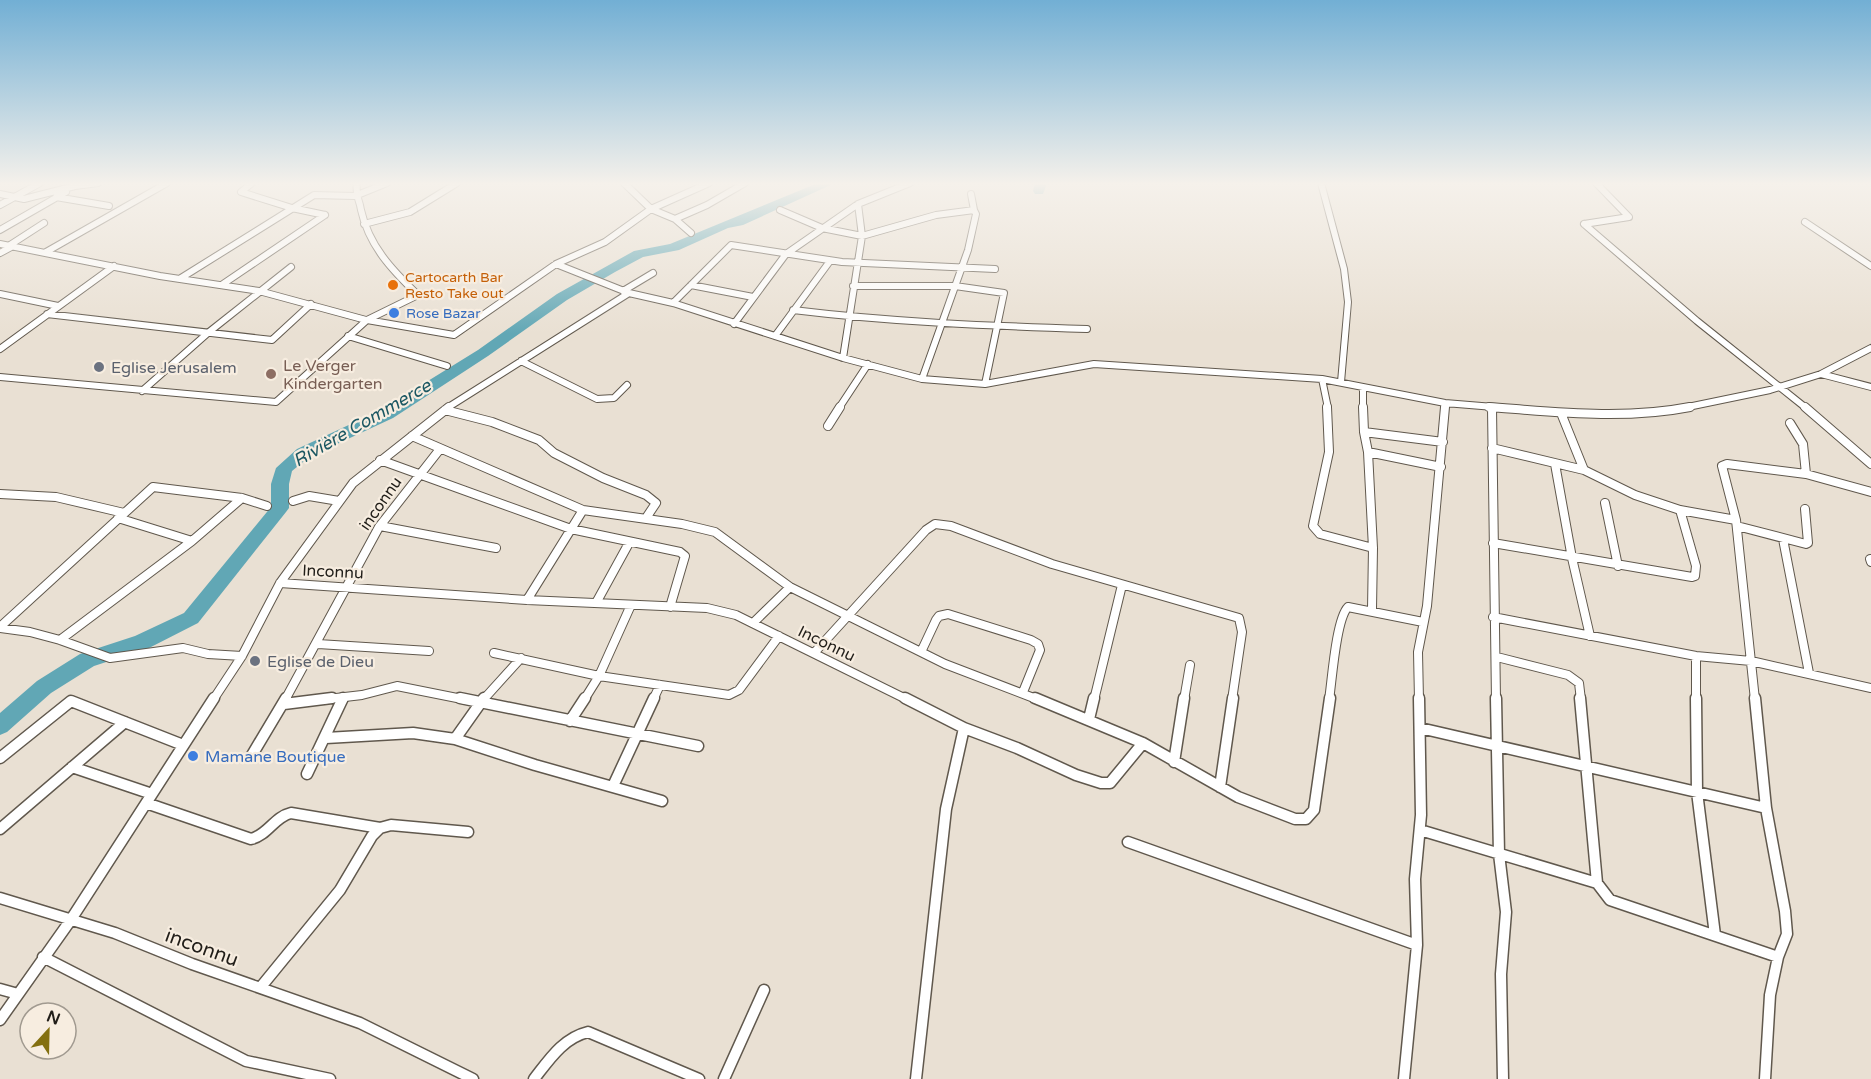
<svg xmlns="http://www.w3.org/2000/svg" width="1871" height="1079" font-family="'Varela Round',sans-serif">
  <rect width="100%" height="100%" fill="#e9e0d3"/>
  <g fill="none" stroke-linecap="round" stroke-linejoin="round">
    <path fill="#61a7b5" fill-rule="evenodd" d="M818,183h17l-92,42 -15,3 -49,22 -36,7 -28,15 -48,28 -79,56 -95,62 -84,39 -17,14 -3,13v24l-3,4 -88,111 -49,25 -55,18 -43,27 -44,39 -7,3v-22l37,-32 43,-27 55,-18 49,-23 87,-106v-23l5,-16 21,-19 84,-39 97,-60 79,-56 77,-43 36,-7z
      M1035,183h12l-4,11h-8l-2,-3z"/>
    <defs>
      <path id="street-far2" d="M252,183l-11,9 51,16 33,7
        M357,183c-2,14 2,14 4,27 8,36 31,60 57,85l-51,25 87,15 102,-71 49,-22 46,-33 58,-26
        M624,183l27,26 24,10 32,-14 38,-22
        M1321,183l23,86 4,33 -7,80
        M0,194l24,5 51,-13 23,-3
        M971,194l3,16
        M56,197l53,9
        M0,205l40,-22
        M780,210l42,18 40,8 74,-21 38,-5 2,4 -8,36 -46,129
        M675,219l16,14
        M1805,222l66,44
        M364,224l46,-12 47,-29
        M1584,224l113,97 109,87
        M1584,224l45,-7 -33,-34
        M0,230l66,-38
        M0,244l160,32 99,15 107,29
        M10,245l34,-22
        M46,252l121,-69
        M0,253l13,-7
        M556,264l73,29
        M181,278l133,-83 41,1 32,-13
        M223,284l102,-69
        M691,285l62,12
        M853,286h102l49,7 -19,91
        M623,291l30,-18
        M0,294l58,12
        M673,303l58,-58 111,17 153,7
        M793,310c98,12 196,16 294,19
        M47,314l225,26 39,-36
        M734,324l52,-70 72,-50 52,-21
        M348,336l99,30
        M775,336l55,-75
        M0,349l114,-83
        M843,358l19,-122 -4,-32
        M521,361l76,38 17,-1 13,-13
        M1821,374l50,13
        M0,377l276,25 91,-82
        M1322,379l6,29
        M1363,387v21
        M142,391l67,-59 82,-65
        M447,408l182,-115 44,10 170,55 79,21 63,5 109,-20 228,15 123,24 61,5
        M839,408l29,-44
        M1445,408v-5
        M1683,408l87,-18 51,-16 50,-26"/>
      <path id="street-far1" d="M1327,407l2,45 -16,74 7,8 53,14
        M1363,407l1,25 79,10
        M1489,407c66,5 135,13 201,0
        M1805,407l66,57
        M1492,408l4,292
        M445,410l47,12 47,18 15,13 49,25 43,17 10,8 -10,15
        M1561,413l23,57 51,25 45,15 56,10 19,180
        M1790,423l13,21 3,30
        M828,426l12,-19
        M1364,432l4,20
        M412,436l171,74 99,14 33,8 75,55 155,77 94,36
        M1492,448l92,22
        M380,460l191,69 109,23 5,4 -15,51
        M1555,464l17,94 18,78
        M0,494l56,3 68,16
        M293,501l16,-5 30,5
        M1605,503l13,63
        M118,518l74,23
        M1736,520l-14,-54 5,-2 79,10 65,18
        M380,526l116,22
        M1737,526l69,18 2,-1 -3,-34
        M1783,539l26,134
        M1493,543l199,34 3,-1 1,-10 -16,-56
        M1870,559l1,3
        M280,583l247,17 180,8 29,7 172,85
        M527,600l56,-90
        M596,603l33,-60
        M1372,609l1,-61 -5,-96 73,15
        M1493,617l203,39 55,5 120,27
        M753,623l37,-36
        M0,627l153,-140 89,11 25,8
        M0,628l30,4 30,8 50,18 73,-10 25,6 34,2
        M60,640l132,-99 50,-43
        M318,644l111,7
        M921,652l15,-32 3,-4 9,-2 83,26 7,4 2,6 -17,42
        M494,653l105,23 130,19 10,-5 40,-54
        M814,653l112,-123 9,-6 16,2 101,38 187,54 3,14 -10,68
        M1696,656v44
        M1497,657l71,18 11,8 2,17
        M213,700l29,-44 38,-73 73,-100 96,-76
        M285,700l94,-173 61,-78
        M319,700l43,-5 35,-9 70,14
        M343,700l1,-3
        M483,700l38,-42
        M584,700l15,-24 32,-71
        M653,700l7,-15
        M1094,700l28,-115
        M1184,700l6,-35
        M1329,700c3,-19 7,-81 19,-93l75,15
        M1419,700l-1,-48 9,-46 18,-199"/>
      <path id="street" d="M460,698l238,48
        M905,698l59,30 53,20 59,27 25,8h9l33,-40
        M1035,698l108,45 95,54 57,22h11l8,-9 16,-112
        M1496,698l3,156 7,58 -5,62 2,105
        M1696,698l1,94 18,143
        M1755,698l11,110 19,103 2,23 -9,23 -8,38 -5,84
        M284,704l48,-6
        M1089,719l5,-21
        M570,721l15,-23
        M1420,728l346,80
        M326,738l87,-5 42,6 80,26 127,36
        M455,739l29,-41
        M252,755l34,-57
        M0,758l71,-57 112,44
        M1174,762l10,-64
        M72,767l80,27
        M307,774l36,-76
        M613,786l41,-88
        M1220,787l13,-89
        M146,803l105,36c17,-4 23,-22 40,-26l89,15
        M0,829l125,-107
        M1420,830l177,53 -17,-185
        M1128,842l289,103
        M1597,883l13,17 168,57
        M0,898l115,35 77,31 168,59 113,56
        M43,957l203,104 84,18
        M260,988l80,-98 32,-54 8,-8 11,-3 77,7
        M0,989l18,5
        M0,1020l70,-99 144,-223
        M534,1079c15,-19 29,-41 54,-47l111,47
        M724,1079l40,-89
        M916,1079l30,-270 18,-81
        M1404,1079l13,-134 -2,-66 6,-64 -2,-117"/>
    </defs>
    <use href="#street-far2" stroke="#60584d" stroke-width="8"/>
    <use href="#street-far1" stroke="#60584d" stroke-width="10"/>
    <use href="#street" stroke="#60584d" stroke-width="13"/>
    <use href="#street-far2" stroke="#fff" stroke-width="6"/>
    <use href="#street-far1" stroke="#fff" stroke-width="8"/>
    <use href="#street" stroke="#fff" stroke-width="10"/>
  </g>
  <linearGradient id="sky" x2="0" y2="1"><stop stop-color="#72afd4"/><stop offset="0.55" stop-color="#f5f1eb"/><stop offset="1" stop-color="#f5f1eb" stop-opacity="0"/></linearGradient>
  <rect width="1871" height="334" fill="url(#sky)"/>
  <circle fill="#e8710a" stroke="#f7ede0" stroke-width="2" cx="393" cy="285" r="6"/>
  <g fill="#3f7fe0" stroke="#f7ede0" stroke-width="2">
    <circle cx="394" cy="313" r="6"/>
    <circle cx="193" cy="756" r="6"/>
  </g>
  <g fill="#6b7280" stroke="#f7ede0" stroke-width="2">
    <circle cx="99" cy="367" r="6"/>
    <circle cx="255" cy="661" r="6"/>
  </g>
  <circle fill="#8d6e63" stroke="#f7ede0" stroke-width="2" cx="271" cy="374" r="6"/>
  <g text-anchor="middle" stroke-width="4.5" stroke-linejoin="round" paint-order="stroke">
    <g font-size="14" fill="#c56008" stroke="#f7ede0" text-anchor="start">
      <text x="405" y="282">Cartocarth Bar<tspan x="405" dy="16">Resto Take out</tspan></text>
    </g>
    <g font-size="14" fill="#366cbe" stroke="#f7ede0" text-anchor="start">
      <text x="406" y="318">Rose Bazar</text>
    </g>
    <g font-size="16" fill="#785e54" stroke="#f7ede0" text-anchor="start">
      <text x="283" y="371">Le Verger<tspan x="283" dy="18">Kindergarten</tspan></text>
    </g>
    <g font-size="16" fill="#5b616d" stroke="#f7ede0" text-anchor="start">
      <text x="111" y="373">Eglise Jerusalem</text>
      <text x="267" y="667">Eglise de Dieu</text>
    </g>
    <g font-size="16" fill="#211e19" stroke="#f7ede0">
      <text transform="translate(380 503) rotate(-55)" y="6">inconnu</text>
      <text transform="translate(333 571) rotate(3)" y="6">Inconnu</text>
      <text transform="translate(827 643) rotate(26)" y="6">Inconnu</text>
    </g>
    <g font-size="16" fill="#366cbe" stroke="#f7ede0" text-anchor="start">
      <text x="205" y="762">Mamane Boutique</text>
    </g>
    <g font-size="18" font-style="italic" fill="#1b5762" stroke="#f7ede0">
      <text transform="translate(362 423) rotate(-30)" y="6">Rivière Commerce</text>
    </g>
    <g font-size="20" fill="#211e19" stroke="#f7ede0">
      <text transform="translate(202 947) rotate(20)" y="7">inconnu</text>
    </g>
  </g>
  <g transform="translate(48 1031) rotate(22)"><circle r="28" fill="#f7ede0" stroke="#a19a90" stroke-width="1.5"/>
  <path d="M0-4.5L10 22L0 15L-10 22Z" fill="#847010"/>
  <text y="-9" font-size="16" font-weight="bold" text-anchor="middle" fill="#211e19">N</text>
  </g>
</svg>
